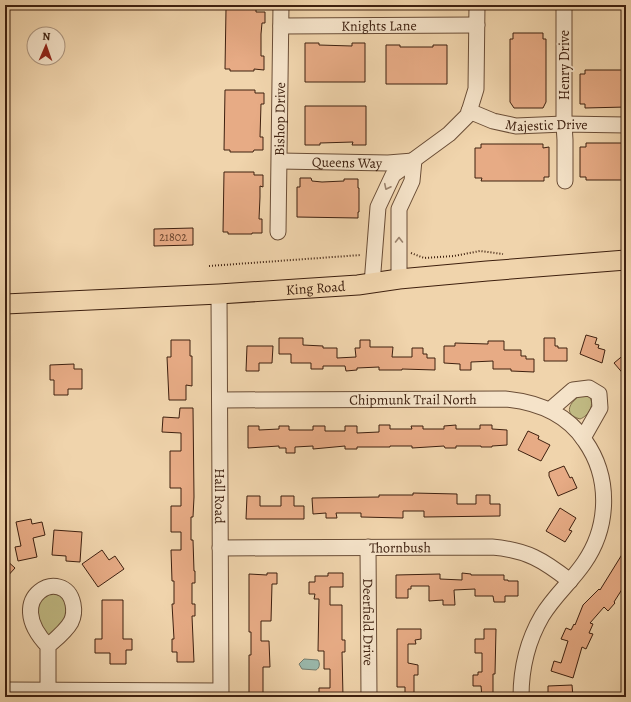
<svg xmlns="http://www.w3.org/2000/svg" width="631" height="702" font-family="Alegreya,serif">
  <rect width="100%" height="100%" fill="#f0d4ac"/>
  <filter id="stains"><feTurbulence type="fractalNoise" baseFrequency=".005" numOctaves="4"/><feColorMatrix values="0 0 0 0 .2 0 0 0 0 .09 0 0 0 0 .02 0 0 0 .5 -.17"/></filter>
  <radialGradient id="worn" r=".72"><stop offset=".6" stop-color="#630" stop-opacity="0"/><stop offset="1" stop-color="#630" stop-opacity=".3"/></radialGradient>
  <path fill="#c1bb84" stroke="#806e4a" d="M581,395h7c8,8 1,21 -8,24 -18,-5 -10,-17 1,-24z
    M49,592l12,4 4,6 3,9 -2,8 -16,17 -10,-10 -8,-23z"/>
  <path fill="#9ab8ab" stroke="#757b6d" d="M304,659l14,1c2,3 2,8 -2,10l-14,-1 -3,-5z"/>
  <path fill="#e7ab85" stroke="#3e200f" d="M226,9h30v3h9v11h-3l-1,11v22h3v14l-10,-1v2h-24v-2h-5z
    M513,33h30v6h3v63l-3,6h-29l-4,-6v-63h3z
    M305,43h14v2l33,1v-3h13v39h-60z
    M386,45h14v2h33v-2h14v39h-61z
    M585,70h41v37l-41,1v-4h-5v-30h5z
    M225,90h30v3h9v11h-3l-1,33h3v13h-9l-1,2h-23v-2h-6z
    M305,106h61v39h-14l1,-3 -33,1v2h-15z
    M586,143h40v37h-40v-3h-6v-30h6z
    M481,144h62v4l6,-1v30h-5v4h-63l1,-3h-7v-30h6z
    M224,172h30v3h9v12l-3,-1v11l-1,22h3v14h-10v1h-24v-2h-5z
    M300,178h11l1,3 10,1 22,-1v-2h14v9h1v24h-1v6l-61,-1v-30h3z
    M193,228v17l-39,1v-17z
    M586,335l11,3 -2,6 4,1 -1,3 7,2 -3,13 -22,-9z
    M279,338h24v7l20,1v2h14v10l19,-1 -1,-9h5v-8h10v7h23l-1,10h20v-9h11v6h4v4h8v12l-33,-1v1h-23v-3l-22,1v2l-11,1 -1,-5h-22v3h-12v-6h-20v-9h-12z
    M544,338h11v8h3v2h9v13h-23z
    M171,340h19v16h2v30l-6,-1v15h-17l-2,-43h4z
    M488,341h16v9h17v6h5v3h8v13l-23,-1v-2h-18v-8l-22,1v8h-11v-6l-16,-1v-17h11v-3l33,1z
    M247,346h26l-1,17h-13v8h-13z
    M626,353v24l-12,-14z
    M74,364v5h8v20h-14v6h-14v-15h-4v-15z
    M180,408h13l1,89 -1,20h-2v23h2l1,31h1v12h-3v21h3v12h-3l2,46h-17v-10h-5v-13h2l-2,-35h2v-23h-2l-1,-31h10v-18h-10v-26h10v-18h-11v-37h11v-18l-19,-1 1,-15 16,1z
    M379,425h11v4h22l-1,-3h12v3h21v-3l12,-1v4h24v-4h12v4l15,1v15l-15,1v1h-11v-1h-25v2h-11l-1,-2 -32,2v-2h-22v1h-33v2h-12v-3l-32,3v-3l-18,1v6h-9v-5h-7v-2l-31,2v-22h11v4l20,-1v-3h10v4h24v-4h12v5h20v-5h12v7l22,-1z
    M528,431l11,5 -1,3 12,6 -9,16 -23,-11z
    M564,466l6,12 2,-1 5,11 -19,8 -9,-20v-4z
    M413,493l44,1v10h19v-9h14v9h10v12l-76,1v-6h-21v7l-42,-1v-4h-25l1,5h-11v-5l-13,1 -1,-16 67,-1v-2h34z
    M247,496h13v10h21v-10h13v10h10v13h-58z
    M560,508l16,10 -7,12 3,1 -7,11 -19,-11z
    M31,519l1,5 10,-2 3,13 -12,3 4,19 -19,4 -3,-14 6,-1 -5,-24z
    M54,530l28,2 -2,30 -14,-1v-5l-14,-1z
    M626,548v35l-12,19 1,1 -7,8 -4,-4 -14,16 3,1 -4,9 4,1 -7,15 -4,-2 -9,31 -22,-7 3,-10 7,2 7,-22 -7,-2 5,-11 5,2 3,-6 1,1 8,-20 16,-16 1,1z
    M102,550l7,10 6,-4 9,13 -26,18 -16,-23z
    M5,559l10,9 -10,11z
    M267,573h10v11h-5l-1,37h-10v20h8l1,26h-7v30h-14v-42h2v-23h-2v-58l18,1z
    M328,573h15v14h-13v18h12v35h3v12h-3l1,45h-24v-9h11v-19h-6v-18h-6l1,-52h-5l1,-5h-6v-12h6v-6h13z
    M462,573l9,1v1h33v5h4v1h10v15h-13v6h-11l-1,-6h-18v-7l-21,1 1,15h-12v-5l-14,1v-15h-18v3h-3v9h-12v-23l44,-1v5l22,1z
    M102,600h21v39h9v11h-6v14h-16v-11h-15v-14h7z
    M397,629h24v10l-6,1 1,4h-8v19l10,2v10h-4v22h-9v-10h-8z
    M484,629h12l-1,45h-2v23h-11l-1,-11h-8v-11h5v-3h4v-19h-7v-14h9z
    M572,685l1,12h-25v-11z"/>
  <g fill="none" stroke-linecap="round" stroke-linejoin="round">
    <defs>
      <g id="minor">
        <path d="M564,5v119l1,16v41"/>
        <path id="s1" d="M281,26l196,-1"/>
        <path id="s2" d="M469,111l24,10 23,5 48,-2 62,1"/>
        <path id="s3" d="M280,161l108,2 25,-2"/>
        <path id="s4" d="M278,232l3,-227"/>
        <path d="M399,279v-70l13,-28 2,-21"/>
        <path d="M372,284l6,-77 15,-32 56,-41 19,-19 8,-26 1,-84"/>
        <path id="s5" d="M219,294l2,403"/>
        <path id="s6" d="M220,400l285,-1c32,3 62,15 80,42 26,37 24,86 -1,122 -13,19 -30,33 -42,53 -14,24 -21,53 -21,81"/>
        <path d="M550,410l23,-20 16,-2 10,6 1,14 -17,30"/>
        <path id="s7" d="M368,547l1,150"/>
        <path id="s8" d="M220,548l272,-1c35,3 51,13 78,34"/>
        <path d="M48,646c8,-7 18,-15 23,-24 3,-6 3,-13 2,-18 -8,-39 -73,-8 -25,42v44"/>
        <path d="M5,690l215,1"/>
      </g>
      <g id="major">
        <path id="s9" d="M5,304l214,-10 139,-9 41,-6 88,-8 139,-11"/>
      </g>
    </defs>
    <use href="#minor" stroke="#6a4d36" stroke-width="17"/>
    <use href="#major" stroke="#3e200f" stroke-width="21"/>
    <path stroke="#3e200f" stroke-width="2" stroke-dasharray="1 2" stroke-linecap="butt" d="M411,253l13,5 30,-2 26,-5 23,3
      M209,266l152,-11"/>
    <use href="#minor" stroke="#f5e3c9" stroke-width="15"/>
    <use href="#major" stroke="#f0d4ac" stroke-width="19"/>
  </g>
  <defs><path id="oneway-chevron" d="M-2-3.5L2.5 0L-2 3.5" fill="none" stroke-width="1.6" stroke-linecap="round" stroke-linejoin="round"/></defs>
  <g stroke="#9a826c">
    <use href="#oneway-chevron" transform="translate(387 187) rotate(116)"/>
    <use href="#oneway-chevron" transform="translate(399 240) rotate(-90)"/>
  </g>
  <g text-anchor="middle" stroke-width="3.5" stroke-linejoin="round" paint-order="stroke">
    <g font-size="12" fill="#68432c">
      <text x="173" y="241">21802</text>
    </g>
    <g font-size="14" fill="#3e200f" stroke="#f5e3c9">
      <text dy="5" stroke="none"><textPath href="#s1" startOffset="98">Knights Lane</textPath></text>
      <text transform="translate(564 65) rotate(-90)" y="5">Henry Drive</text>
      <text dy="5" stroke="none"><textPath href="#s4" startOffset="113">Bishop Drive</textPath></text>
      <text dy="5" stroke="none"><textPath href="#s2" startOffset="80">Majestic Drive</textPath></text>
      <text dy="5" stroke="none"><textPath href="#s3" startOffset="67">Queens Way</textPath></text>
      <text dy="5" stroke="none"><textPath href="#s9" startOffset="311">King Road</textPath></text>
      <text dy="5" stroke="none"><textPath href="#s6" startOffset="193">Chipmunk Trail North</textPath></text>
      <text dy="5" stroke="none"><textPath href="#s5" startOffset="202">Hall Road</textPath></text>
      <text dy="5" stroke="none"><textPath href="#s8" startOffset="180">Thornbush</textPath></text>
      <text dy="5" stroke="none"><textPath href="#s7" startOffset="75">Deerfield Drive</textPath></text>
    </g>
  </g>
  <rect width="631" height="702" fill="none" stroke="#f0d4ac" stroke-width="20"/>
  <rect x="6" y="6" width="619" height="690" fill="none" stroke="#3e200f" stroke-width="2"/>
  <rect x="10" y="10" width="611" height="682" fill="none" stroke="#3e200f"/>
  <g transform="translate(46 46) rotate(2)"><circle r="19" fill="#f5e3c9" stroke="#ac957f"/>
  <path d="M0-3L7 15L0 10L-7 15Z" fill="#8f2418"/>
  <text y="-6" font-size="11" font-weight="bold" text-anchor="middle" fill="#3e200f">N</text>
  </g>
  <rect width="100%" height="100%" filter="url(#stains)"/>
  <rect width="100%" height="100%" fill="url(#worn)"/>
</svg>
